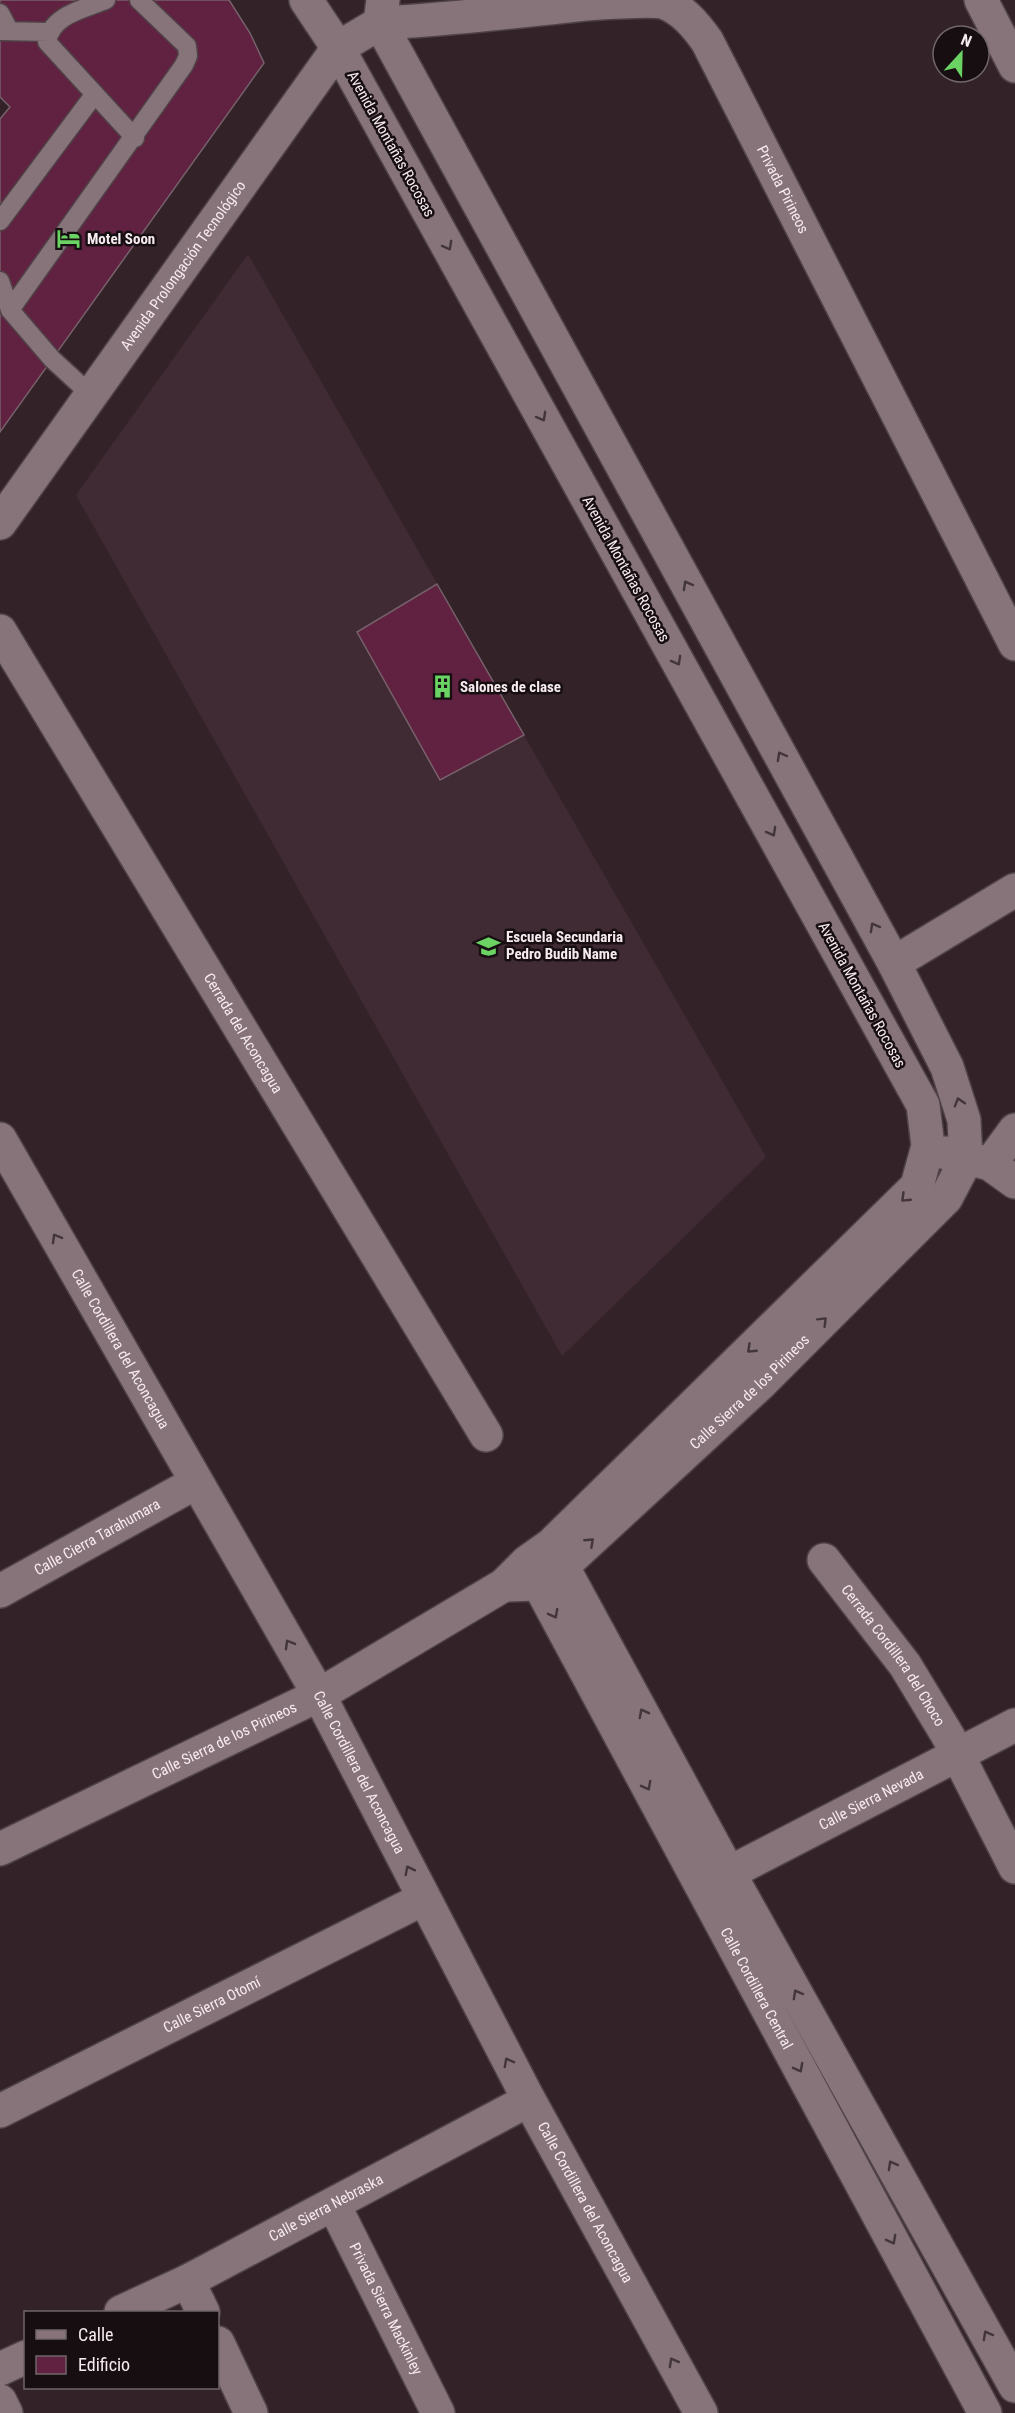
<svg xmlns="http://www.w3.org/2000/svg" width="1015" height="2413" font-family="'Roboto Condensed',sans-serif">
  <rect width="100%" height="100%" fill="#332329"/>
  <path fill="#402a33" d="M248,254l518,903 -204,199 -486,-861z"/>
  <path fill="#612141" stroke="#76626a" stroke-width="1.5" d="M0,0h229l21,33 14,30 -264,369v-313l10,-12 -10,-10z
    M437,584l87,151 -84,45 -83,-148z"/>
  <g fill="none" stroke-linecap="round" stroke-linejoin="round">
    <defs>
      <path id="service" d="M106,0c-22,9 -55,15 -59,42l88,96
        M0,13l9,17
        M0,31l48,1
        M0,221l94,-126
        M0,281l10,29 42,49 38,35
        M10,310l174,-245 4,-9 -1,-10 -48,-46"/>
      <g id="minor">
        <path d="M981,0l34,66"/>
        <path id="s1" d="M0,631l486,804"/>
        <path d="M894,963l121,-73"/>
        <path id="s2" d="M0,1139l319,556 210,405 172,313"/>
        <path d="M946,1153l44,11 25,18"/>
        <path d="M990,1164l25,-34"/>
        <path d="M552,1547l177,326 286,513"/>
        <path id="s3" d="M824,1560l81,105 43,71 67,131"/>
        <path id="s4" d="M528,1564l457,849"/>
        <path id="s5" d="M504,1585l34,-1 26,-19 195,-180 187,-187 20,-38 -2,-40 -17,-53 -53,-104 -514,-940c66,-3 131,-11 196,-18 20,-2 71,-5 87,-3 19,7 32,22 44,39l308,603"/>
        <path id="s6" d="M0,1591l195,-108"/>
        <path id="s7" d="M0,1849l319,-154 185,-110 23,-23 24,-17 366,-359 11,-40 -5,-41 -585,-1057"/>
        <path id="s8" d="M729,1873l286,-148"/>
        <path id="s9" d="M0,2111l423,-212"/>
        <path id="s10" d="M334,2205l104,208"/>
        <path d="M188,2281l15,31"/>
        <path id="s11" d="M121,2312l67,-31 341,-181"/>
        <path d="M218,2343l33,70"/>
        <path d="M0,2369l26,-12"/>
        <path d="M0,2401l6,12"/>
      </g>
      <g id="tertiary">
        <path d="M306,0l32,48"/>
        <path id="s12" d="M0,523l338,-475 42,-25 3,-23"/>
      </g>
    </defs>
    <use href="#service" stroke="#4f4247" stroke-width="21"/>
    <use href="#minor" stroke="#4f4247" stroke-width="36"/>
    <use href="#tertiary" stroke="#4f4247" stroke-width="36"/>
    <use href="#service" stroke="#87737a" stroke-width="18"/>
    <use href="#minor" stroke="#87737a" stroke-width="33"/>
    <use href="#tertiary" stroke="#87737a" stroke-width="33"/>
  </g>
  <defs><path id="oneway-chevron" d="M-2-3.5L2.5 0L-2 3.5" fill="none" stroke-width="1.6" stroke-linecap="round" stroke-linejoin="round" transform="scale(1.5)"/></defs>
  <g stroke="#43363b">
    <use href="#oneway-chevron" transform="translate(448 246) rotate(61)"/>
    <use href="#oneway-chevron" transform="translate(542 417) rotate(61)"/>
    <use href="#oneway-chevron" transform="translate(687 585) rotate(-119)"/>
    <use href="#oneway-chevron" transform="translate(677 661) rotate(61)"/>
    <use href="#oneway-chevron" transform="translate(781 756) rotate(-119)"/>
    <use href="#oneway-chevron" transform="translate(772 832) rotate(61)"/>
    <use href="#oneway-chevron" transform="translate(874 927) rotate(-119)"/>
    <use href="#oneway-chevron" transform="translate(959 1102) rotate(-107)"/>
    <use href="#oneway-chevron" transform="translate(905 1198) rotate(136)"/>
    <use href="#oneway-chevron" transform="translate(56 1238) rotate(-120)"/>
    <use href="#oneway-chevron" transform="translate(823 1321) rotate(-45)"/>
    <use href="#oneway-chevron" transform="translate(751 1349) rotate(136)"/>
    <use href="#oneway-chevron" transform="translate(590 1542) rotate(-43)"/>
    <use href="#oneway-chevron" transform="translate(554 1614) rotate(62)"/>
    <use href="#oneway-chevron" transform="translate(289 1644) rotate(-120)"/>
    <use href="#oneway-chevron" transform="translate(643 1713) rotate(-118)"/>
    <use href="#oneway-chevron" transform="translate(647 1786) rotate(62)"/>
    <use href="#oneway-chevron" transform="translate(409 1870) rotate(-117)"/>
    <use href="#oneway-chevron" transform="translate(797 1994) rotate(-119)"/>
    <use href="#oneway-chevron" transform="translate(508 2062) rotate(-118)"/>
    <use href="#oneway-chevron" transform="translate(799 2068) rotate(62)"/>
    <use href="#oneway-chevron" transform="translate(892 2165) rotate(-119)"/>
    <use href="#oneway-chevron" transform="translate(892 2240) rotate(62)"/>
    <use href="#oneway-chevron" transform="translate(987 2335) rotate(-119)"/>
    <use href="#oneway-chevron" transform="translate(673 2362) rotate(-119)"/>
  </g>
  <defs>
    <symbol id="hotel-bare" viewBox="-9 -9 18 18"><path d="M-6-4.5h1.5V1H6V5H4.5V3h-9V5H-6ZM-4 0a1.8 1.8 0 1 1 3.6 0ZM.5 0V-2.5h3Q6-2.5 6 0Z" fill="#6ad363" stroke="#160e11" stroke-width="2.5" paint-order="stroke"/></symbol>
    <symbol id="building-bare" viewBox="-9 -9 18 18"><path d="M-4-6H4V6H1V3H-1V6H-4ZM-2.5-4.3h1.7v1.8h-1.7ZM.8-4.3h1.7v1.8H.8ZM-2.5-1h1.7V.8h-1.7ZM.8-1h1.7V.8H.8Z" fill="#6ad363" stroke="#160e11" stroke-width="2.5" paint-order="stroke"/></symbol>
    <symbol id="school-bare" viewBox="-9 -9 18 18"><path d="M0-5L7-2L0 1L-7-2ZM-4 1L0 2.5L4 1V4Q0 6-4 4Z" fill="#6ad363" stroke="#160e11" stroke-width="2.5" paint-order="stroke"/></symbol>
  </defs>
  <g fill-rule="evenodd">
    <use href="#hotel-bare" x="52" y="222" width="33" height="33"/>
    <use href="#building-bare" x="426" y="670" width="33" height="33"/>
    <use href="#school-bare" x="472" y="930" width="33" height="33"/>
  </g>
  <g text-anchor="middle" stroke-width="5" stroke-linejoin="round" paint-order="stroke">
    <g font-size="15" fill="#f7ebf0" stroke="#160e11">
      <text transform="translate(391 144) rotate(61)" y="5">Avenida Montañas Rocosas</text>
      <text dy="5" stroke="none"><textPath href="#s5" startOffset="2433">Privada Pirineos</textPath></text>
      <text dy="5" stroke="none"><textPath href="#s12" startOffset="316">Avenida Prolongación Tecnológico</textPath></text>
      <text transform="translate(626 569) rotate(61)" y="5">Avenida Montañas Rocosas</text>
      <text transform="translate(862 995) rotate(61)" y="5">Avenida Montañas Rocosas</text>
      <text dy="5" stroke="none"><textPath href="#s1" startOffset="470">Cerrada del Aconcagua</textPath></text>
      <text dy="5" stroke="none"><textPath href="#s2" startOffset="242">Calle Cordillera del Aconcagua</textPath></text>
      <text dy="5" stroke="none"><textPath href="#s5" startOffset="320">Calle Sierra de los Pirineos</textPath></text>
      <text dy="5" stroke="none"><textPath href="#s6" startOffset="111">Calle Cierra Tarahumara</textPath></text>
      <text dy="5" stroke="none"><textPath href="#s3" startOffset="118">Cerrada Cordillera del Choco</textPath></text>
      <text dy="5" stroke="none"><textPath href="#s7" startOffset="249">Calle Sierra de los Pirineos</textPath></text>
      <text dy="5" stroke="none"><textPath href="#s2" startOffset="728">Calle Cordillera del Aconcagua</textPath></text>
      <text dy="5" stroke="none"><textPath href="#s8" startOffset="160">Calle Sierra Nevada</textPath></text>
      <text dy="5" stroke="none"><textPath href="#s4" startOffset="482">Calle Cordillera Central</textPath></text>
      <text dy="5" stroke="none"><textPath href="#s9" startOffset="237">Calle Sierra Otomí</textPath></text>
      <text dy="5" stroke="none"><textPath href="#s2" startOffset="1214">Calle Cordillera del Aconcagua</textPath></text>
      <text dy="5" stroke="none"><textPath href="#s11" startOffset="230">Calle Sierra Nebraska</textPath></text>
      <text dy="5" stroke="none"><textPath href="#s10" startOffset="116">Privada Sierra Mackinley</textPath></text>
    </g>
    <g font-size="15" font-weight="bold" fill="#f7ebf0" stroke="#160e11" text-anchor="start">
      <text x="87" y="244">Motel Soon</text>
      <text x="460" y="692">Salones de clase</text>
      <text x="506" y="942">Escuela Secundaria<tspan x="506" dy="17">Pedro Budib Name</tspan></text>
    </g>
  </g>
  <rect x="24" y="2311" width="195" height="78" fill="#160e11" stroke="#70666a" stroke-width="1.5"/>
  <rect x="36" y="2330" width="30" height="9" fill="#87737a" stroke="#70666a" stroke-width="1.5"/>
  <text x="78" y="2341" font-size="18" fill="#f7ebf0">Calle</text>
  <rect x="36" y="2356" width="30" height="18" fill="#612141" stroke="#70666a" stroke-width="1.5"/>
  <text x="78" y="2371" font-size="18" fill="#f7ebf0">Edificio</text>
  <g transform="translate(961 54) rotate(22)"><circle r="28" fill="#160e11" stroke="#70666a" stroke-width="1.5"/>
  <path d="M0-4.5L10 22L0 15L-10 22Z" fill="#6ad363"/>
  <text y="-9" font-size="16" font-weight="bold" text-anchor="middle" fill="#f7ebf0">N</text>
  </g>
</svg>
